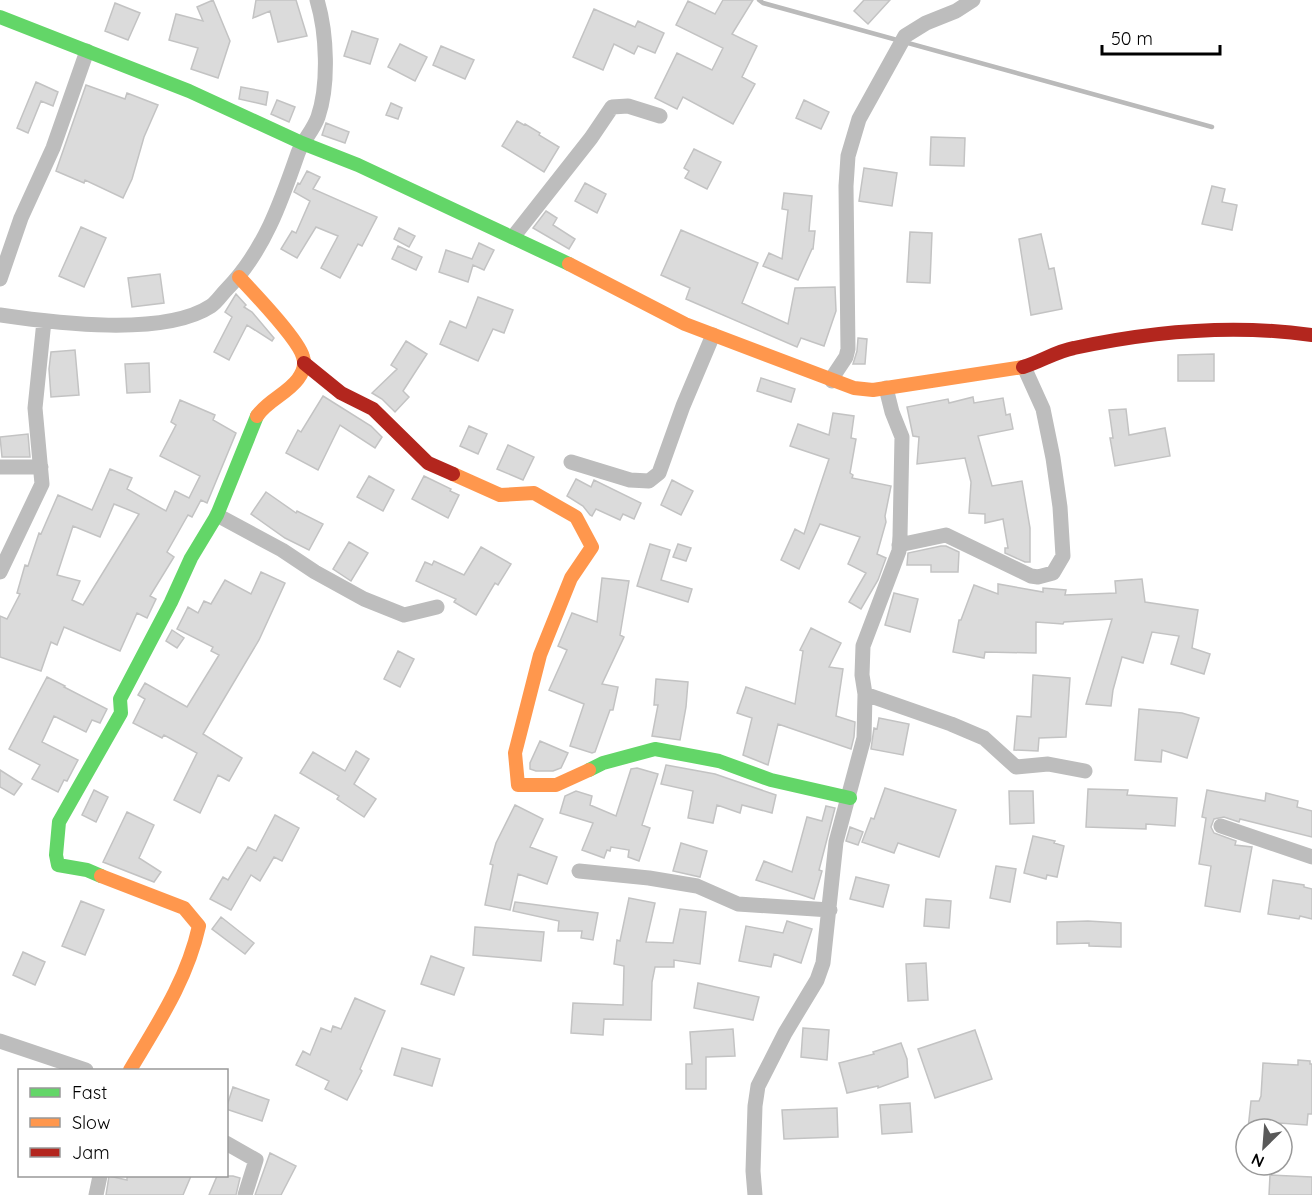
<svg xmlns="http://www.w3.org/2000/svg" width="1312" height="1195" font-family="Quicksand,sans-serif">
  <rect width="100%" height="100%" fill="#fff"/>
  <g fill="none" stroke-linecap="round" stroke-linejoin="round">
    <path stroke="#bababa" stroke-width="4.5" d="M759,0l4,3 449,124"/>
  </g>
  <path fill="#dbdbdb" stroke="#c3c3c3" stroke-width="1.5" fill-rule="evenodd" d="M213,0l17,41 -12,37 -27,-9 7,-21 -29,-8 7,-26 27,7 -6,-14z
    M256,0h40l11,36 -29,6 -8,-31 -17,7z
    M723,0h30l-21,34 25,12 -15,31 13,7 -22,40 -50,-27 -6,12 -22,-11 22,-45 35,17 11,-22 -47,-23 12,-24 27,13z
    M864,0h26l-22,24 -14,-13z
    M115,3l25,10 -12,27 -23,-9z
    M594,9l41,18 3,-6 26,12 -9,20 -17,-7 -4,8 -20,-10 -11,26 -30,-13z
    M352,31l26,8 -8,25 -26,-8z
    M400,44l27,13 -12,24 -27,-14z
    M441,46l33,14 -9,19 -32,-14z
    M36,82l22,10 -5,14 -12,-5 -13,32 -11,-5z
    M86,85l39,14 2,-6 31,12 -14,32 -12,42 -9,19 -38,-18 -1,3 -28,-12z
    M241,87l27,5 -2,13 -27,-6z
    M277,100l18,7 -6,15 -18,-8z
    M804,100l25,12 -8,17 -25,-11z
    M391,103l11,5 -4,11 -12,-4z
    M517,121l7,4 1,-1 15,9 -1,2 20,12 -15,25 -42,-26z
    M326,123l23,9 -4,11 -23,-8z
    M931,137l34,1 -1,28 -34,-1z
    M694,149l27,13 -14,27 -22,-11 4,-7 -5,-3z
    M864,168l33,5 -5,33 -33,-5z
    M307,171l13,6 -7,12 64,28 -15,29 -4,-2 -18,34 -19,-10 17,-32 -22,-9 -19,31 -16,-9 11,-18 4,2 14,-32 -16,-9 4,-9 2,1z
    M585,183l21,11 -9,19 -22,-12z
    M1212,186l13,3 -3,13 15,3 -5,25 -30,-6z
    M784,193l28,3 -3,35h6l-2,18h-1l-14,31 -35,-14 6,-13 13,6 6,-49 -6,-1z
    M546,211l11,7 -4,7 22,14 -6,10 -36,-21z
    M81,227l25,11 -22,49 -25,-11z
    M399,228l16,8 -6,11 -15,-8z
    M681,230l77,33 -16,40 46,21 7,-36 40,-1 1,24 -12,35 -23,-8 -4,9 -111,-48 4,-11 -29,-13z
    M910,232l22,1 -2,50 -23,-1z
    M1041,234l8,35 5,-1 8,41 -31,6 -12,-76z
    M479,243l15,7 -10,20 -11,-5 -5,17 -29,-10 7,-22 26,9z
    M398,246l24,11 -6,13 -24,-11z
    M160,274l4,29 -32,4 -4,-29z
    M236,294l10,11 -2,2 8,5 22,26 -2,3 -25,-16 -18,35 -15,-8 18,-35 -7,-5z
    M478,297l35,13 -9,23 -11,-4 -15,32 -38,-17 10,-23 16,7z
    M858,338l9,1 -2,25h-12l4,-13z
    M406,341l21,13 -24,37 6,6 -14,15 -13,-13 -10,-6 25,-24 -6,-4z
    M75,350l4,45 -28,2 -2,-28 2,-17z
    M1214,354v27h-36v-26z
    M149,363l1,29 -23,1 -2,-29z
    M761,378l34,11 -4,13 -34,-11z
    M323,396l48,30 11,11 -7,11 -35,-23 -22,45 -32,-17 12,-23 3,2z
    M973,397l1,6 29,-5 3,17 4,-1 3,15 -35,7 14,50 30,-5 8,47v34h-5l-20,-9v-5h3l-5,-29 -18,4v-9l-16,-1 2,-31 -6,-24 -48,6 2,-27 -6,-1 -6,-29 41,-8 1,4z
    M180,400l35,15 -2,5 23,13 -29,70 -6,-3 -9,17 -4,-2 -21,37 7,5 -24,39 6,3 -9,19 -10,-5 -17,38 -56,-24 -7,18 -6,-3 -10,29 -41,-14v-41l7,3 13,-25 -3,-1 8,-28 3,1 11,-33 2,1 17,-39 34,15 18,-41 22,9 -5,11 39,22 9,-20 14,7 11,-22 -40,-20 16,-31 -5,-3zM114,504l25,10 -56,91 -11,-5 8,-19 -23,-6 16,-49 27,11z
    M1126,409l3,26 36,-7 5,28 -55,10 -5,-28h3l-4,-28z
    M833,413l21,3 -3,22 5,1 -6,34 3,2 -1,3 39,8 -6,30 1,6 -9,32 9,4 -8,22 -17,29 -12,-7 17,-29 -18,-9 12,-27 -40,-13 -21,45 -18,-9 14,-31 9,5 25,-75 -39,-13 8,-22 31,11z
    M469,426l18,8 -9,20 -18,-8z
    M28,434l2,23h-28l-2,-20z
    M508,445l26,12 -11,23 -26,-11z
    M369,476l25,14 -11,21 -26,-14z
    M424,476l27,13 -1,2 9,4 -11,23 -36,-19z
    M576,479l15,8 3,-7 47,23 -7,16 -11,-5 -3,6 -24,-11 -4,7 -2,-1 -7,-9 -16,-10z
    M672,480l21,11 -12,24 -20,-10z
    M266,492l30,21 1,-2 26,13 -14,26 -24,-12 -34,-24z
    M349,542l19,11 -17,28 -18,-12z
    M650,544l20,6 -9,30 31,9 -4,13 -51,-16z
    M678,544l13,4 -5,13 -13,-4z
    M941,546h5l13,6 -1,20h-27v-7h-24l1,-12z
    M481,547l30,17 -13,21 -3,-2 -19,32 -22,-13 2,-3 -40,-18 9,-19 7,3 2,-4 30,14z
    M261,572l24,11 -26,57 -56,94 39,24 -13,23 -11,-6 -18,38 -26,-13 23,-47 -33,-18 -2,3 -29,-15 12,-24 -7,-4 7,-12 42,24 32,-52 -8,-4 2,-4 -36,-18 11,-22 10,6 6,-12 7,3 14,-24 26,14z
    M602,578l27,3 -9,54 4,2 -22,47 16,3 -5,23h-3l-15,42 -3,1 -22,-7 14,-42 -35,-14 18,-40 -9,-4 14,-33 25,9z
    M1142,579l3,23 53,8 -6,38 18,6 -6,20 -33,-10 8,-28 -27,-4 -9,31 -21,-6 -9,33 -2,16 -25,-2 26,-85 -48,3 -1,2 -27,-2v31l-51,-1 -1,6 -31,-6 6,-32h2l13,-35 24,9v-10l45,8v-4l23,2 -1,5 51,-2 -1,-12z
    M894,593l24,6 -8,33 -25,-7z
    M811,628l30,15 -12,24 14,2 -7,47 19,6 -1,15 -3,12 -73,-25 -10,41 -25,-10 9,-37 -15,-5 9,-26 49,17 8,-53 -3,-1z
    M172,630l12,8 -7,10 -11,-7z
    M398,651l16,8 -14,28 -16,-8z
    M1033,675l37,3 -4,59 -27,1 -1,13 -24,-1 3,-34 14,1z
    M47,677l18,9 -1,1 43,22 -7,14 -8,-3 -6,12 -32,-16 -12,26 36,18 -11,21 -3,-1 -6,12 -26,-13 8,-14 -31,-16z
    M656,679l32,3 -2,25 -6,33 -28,-4 6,-31h-4z
    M1139,709l43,4 17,5 -12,40 -25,-8 -1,12 -26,-2z
    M879,718l30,6 -6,31 -32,-6 3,-21 3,1z
    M540,741l28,12 -7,15 -8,3h-17l-6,-2v-6z
    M356,751l13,8 -15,25 22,15 -12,18 -27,-18 2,-3 -39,-23 13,-21 32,19z
    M666,765l49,9 61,21 -4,18 -30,-8 -2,8 -23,-8 -4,18 -25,-5 5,-27 -32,-7z
    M637,768l21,6 -16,51 8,3 -11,33 -11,-4 1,-7 -18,-3 -1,4 -3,-1 -3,8 -22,-8 11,-27 -33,-10 5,-17 11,-5 16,5 -2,9 26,11 15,-47z
    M0,770l22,14 -8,11 -14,-8z
    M885,788l71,22 -17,47 -41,-14 -4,10 -32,-11 9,-24 3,1z
    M1088,789l40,1 -1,5 50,3 -2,28 -29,-2v5l-60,-2z
    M94,790l14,7 -12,25 -14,-7z
    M1207,790l58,11 1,-8 32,8 -1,6 15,4v26l-72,-18 -1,3 -15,-5 -10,2 -3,8 3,6 22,8 -1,4 17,2 -12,65 -35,-6 6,-40 -12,-2 7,-46 -4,-1z
    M1009,791h24l1,32 -24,1z
    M515,805l28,14 -13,28 27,10 -10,27 -29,-10 -8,36 -25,-5 8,-40 -3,-1 6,-21z
    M826,806l9,2 -16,62 3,1 -8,28 -58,-19 8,-19 28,11 15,-55 15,4z
    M127,812l27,13 -15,33 22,14 -7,10 -51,-20z
    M275,815l24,13 -17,33 -8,-4 -14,24 -9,-6 -20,35 -21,-11 13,-22 5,3 20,-33 8,4z
    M850,827l13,5 -5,13 -12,-4z
    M1033,836l22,5 -1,2 10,3 -7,31 -10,-2 -1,4 -22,-6z
    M681,843l26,8 -7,26 -27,-6z
    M996,866l20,3 -6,33 -20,-4z
    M856,877l33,8 -6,22 -33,-8z
    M1273,880l31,5v2l8,2v30l-12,-3 -1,3 -31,-5z
    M629,898l26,5 -9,39 27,1 7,-34 26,3 -6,52 -26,-4v7h-19l-3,15 -1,38 -47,-1 -1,16 -32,-2 2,-30 50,2 1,-39 -10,-2 3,-24 3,1z
    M926,899l25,2 -2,27 -25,-2z
    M81,901l23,9 -19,45 -23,-9z
    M515,902l83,11 -5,27 -12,-2 1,-7h-24l1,-10 -46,-10z
    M221,917l33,26 -9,11 -33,-25z
    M787,921l25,8 -11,34 -27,-9 -3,13 -32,-6 7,-35 37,7z
    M1088,921l33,2v24l-32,-1v-3l-32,1v-22z
    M475,927l69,5 -3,29 -68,-6z
    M23,952l22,10 -10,23 -22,-10z
    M431,956l33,12 -10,27 -33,-11z
    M926,963l2,37 -20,1 -2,-37z
    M698,983l61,14 -6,23 -59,-12z
    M355,998l30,13 -25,58 2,2 -15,29 -22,-11 4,-8 -33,-16 7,-14 7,4 11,-27 10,4 2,-6 8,3z
    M803,1028l26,2 -2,30 -26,-3z
    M733,1029l2,27 -29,1v32h-20v-25h6l-2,-32z
    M975,1030l17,49 -57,19 -17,-49z
    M901,1043l6,16 1,18 -30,11v-2l-31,7 -8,-30 35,-9 -1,-2z
    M402,1048l38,11 -8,27 -38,-11z
    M1298,1060l12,1v3h2v50h-4l-1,11 -28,-2v6h-31l3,-28h8l2,-5 2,-33 35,2z
    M233,1087l36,13 -7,21 -36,-12z
    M910,1103l2,29 -30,2 -2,-29z
    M837,1108l1,29 -54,2 -2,-29z
    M270,1153l26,13 -15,29h-26z
    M1270,1175l42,2v18h-43z
    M109,1176l18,4v-4h64l-8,19h-77z
    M217,1176h16l7,2 -4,17h-27z"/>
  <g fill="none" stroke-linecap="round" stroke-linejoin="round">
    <path stroke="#bdbdbd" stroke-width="15" d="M513,237l78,-99 21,-31 16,-1 32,10
      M0,279l21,-61 32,-70 34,-97
      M0,315c55,8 164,22 211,-9 6,-4 11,-12 16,-17 37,-38 54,-87 71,-136 5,-13 15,-22 20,-36 11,-32 9,-84 -1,-117
      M832,381v-3l14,-21 2,-8 -2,-163 2,-30 11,-37 46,-83 21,-13 30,-12 17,-11
      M571,462l59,18 19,1 10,-8 24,-67 30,-71
      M0,467h41
      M217,515l65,35 33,22 49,27 40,16 33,-8
      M899,545l47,-10 85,41 7,1 15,-4 10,-17 -3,-49 -7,-49 -10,-49 -19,-42
      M0,572l42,-88 -7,-76 9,-87
      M865,694l86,30 33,14 32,29 32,-3 37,7
      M1221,826l91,31
      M579,871l70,7 48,8 41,18 92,6
      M0,1041l86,29
      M226,1143l30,17 -11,35
      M96,1195l4,-19
      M755,1195l-2,-24 2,-65 3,-20 27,-53 32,-53 6,-17 13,-121 28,-104 1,-44 -3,-19 1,-29 36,-95 1,-15 2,-99 -10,-25 -6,-24"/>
    <path stroke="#63d668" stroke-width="14" d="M0,17l189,74 113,52 56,22 211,99
      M589,770l14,-7 52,-14 64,12 52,19 79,18
      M101,876l-14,-6 -29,-5 -2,-10 3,-33 62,-109 -1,-14 51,-97 20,-44 26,-43 40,-99"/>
    <path stroke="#ff974d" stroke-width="14" d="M569,264l116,60 169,64 19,2 150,-23
      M239,277c14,15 60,63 64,80 3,8 0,15 -5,22 -11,15 -30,21 -41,37
      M453,474l47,21 34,-2 42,24 16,30 -21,31 -31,77 -25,98 3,32h38l33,-15
      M101,876l83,32 15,18c-12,54 -41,97 -69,144"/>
    <path stroke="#b3261e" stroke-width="14" d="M304,363l37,30 32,16 55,54 25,11
      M1023,367c17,-5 34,-16 51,-19 78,-17 159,-24 238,-13"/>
  </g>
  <rect x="18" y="1069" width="210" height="108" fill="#ffffff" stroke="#999999" stroke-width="1.5"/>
  <rect x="30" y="1088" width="30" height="9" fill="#63d668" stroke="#999999" stroke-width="1.5"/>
  <text x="72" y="1099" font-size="18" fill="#000000">Fast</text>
  <rect x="30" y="1118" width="30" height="9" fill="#ff974d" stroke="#999999" stroke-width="1.5"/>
  <text x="72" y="1129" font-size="18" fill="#000000">Slow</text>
  <rect x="30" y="1148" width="30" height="9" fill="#b3261e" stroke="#999999" stroke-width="1.5"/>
  <text x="72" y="1159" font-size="18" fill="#000000">Jam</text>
  <g transform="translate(1264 1147) rotate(205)"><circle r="28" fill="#ffffff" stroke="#999999" stroke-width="1.5"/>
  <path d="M0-4.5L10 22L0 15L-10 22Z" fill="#595959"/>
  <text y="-9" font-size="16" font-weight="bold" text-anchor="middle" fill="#000000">N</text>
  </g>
  <path d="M1102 45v9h118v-9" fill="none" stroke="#000000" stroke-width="3"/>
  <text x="1111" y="45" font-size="18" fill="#000000" stroke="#ffffff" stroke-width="4.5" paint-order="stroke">50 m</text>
</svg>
